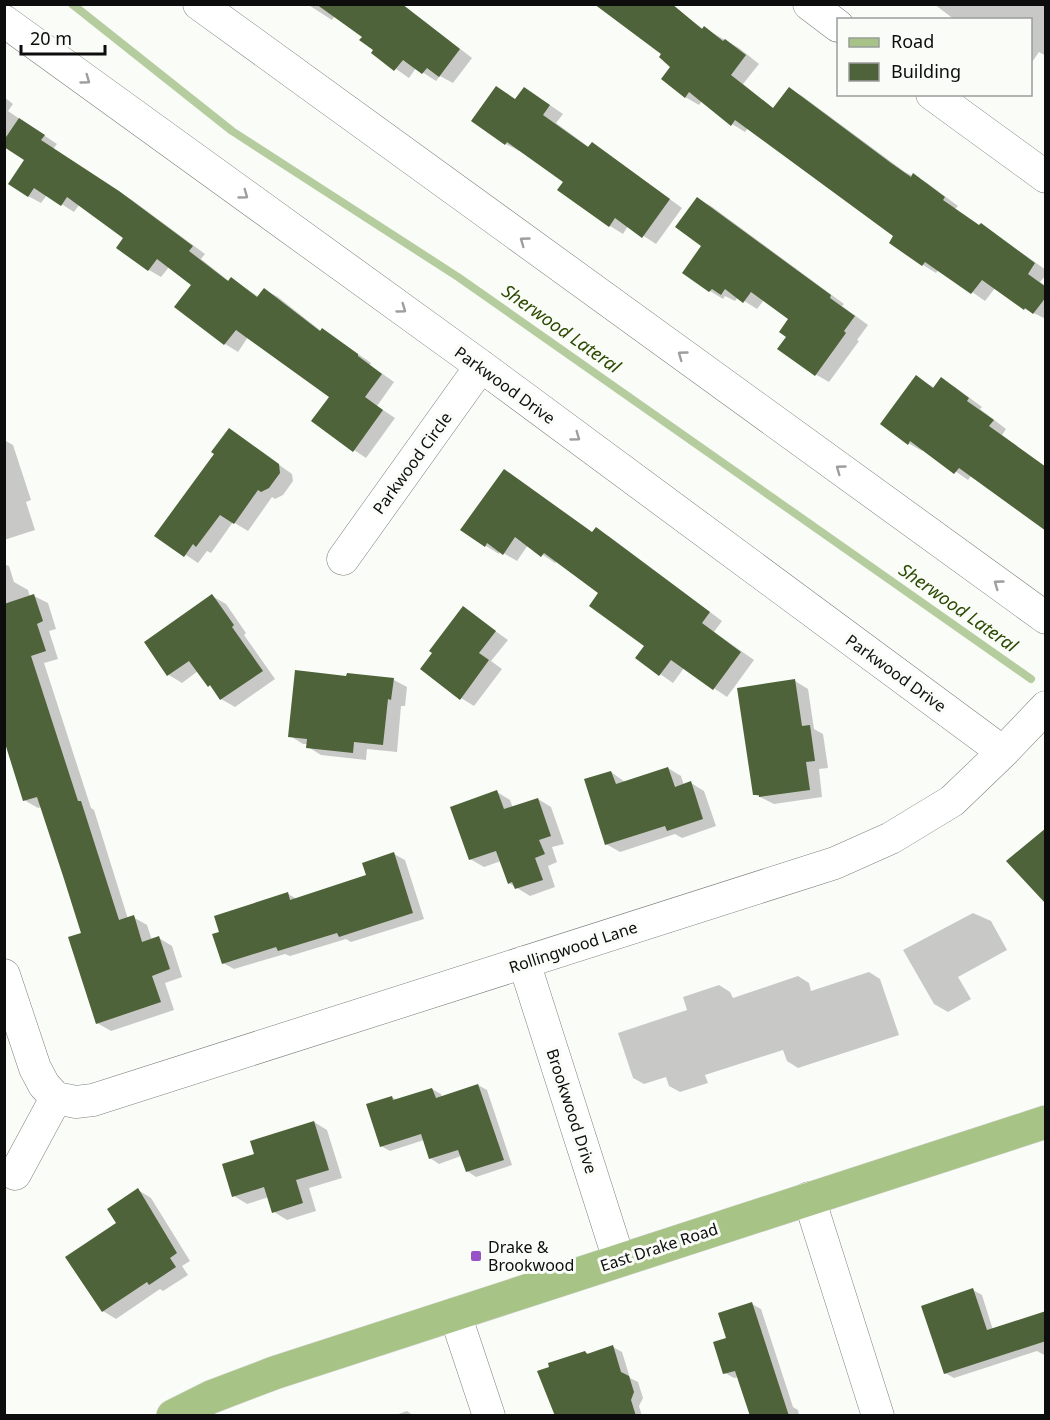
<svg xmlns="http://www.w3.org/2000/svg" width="1050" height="1420" font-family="'Noto Sans',sans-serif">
  <rect width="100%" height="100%" fill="#fafcf8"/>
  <path fill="#0003" d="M307,4h90l23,14 52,40 -19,25 -13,-7 -4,5 -20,-13 -7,10 -36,-25 2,-3 -11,-14 -29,-20 -3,4z
    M670,4l33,25 1,-1 35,20 20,16 -16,20 31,25 15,-20 13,7 103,76 22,11 31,23 -3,3 25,17 14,7 52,37v5l-6,7 6,4v33l-21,-10 -30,-21 -10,13 -46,-32 -3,4 -13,-8 -32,-23 4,-6 -147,-108 -3,4 -13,-8 -30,-23 -3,4 -14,-8 -13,-30 -9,-13z
    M934,4h112v52l-7,-4 -9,13v-45h-75z
    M496,88l20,12 9,-11 13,8 25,17 -7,9 34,25 15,4 77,56 -26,36 -28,-18 -5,8 -13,-8 -51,-36 6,-8 -45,-32 -1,1 -13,-7z
    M4,97l9,7 -5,7 49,33 -4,5 79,51 73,54 -4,5 29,23 2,-3 27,18 6,-7 13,7 43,34 14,7 36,25 -1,2 24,17 -17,24 18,12 -29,40 -12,-8 -23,-54 -83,-59 -10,15 -13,-8 -49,-37 17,-22 -24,-18 -8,10 -12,-7 -24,-32 -46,-33 -5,7 -27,-17 -6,8 -13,-7 -2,-36 -22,-15z
    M697,199l14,7 133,98 -2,2 26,19 -11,15 2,1 -30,41 -14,-8 -27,-37 2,-18 -26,-19 -7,9 -19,-12 -3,4 -10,-5 -2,3 -13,-8z
    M916,377l19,11 6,-9 14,8 27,20 -2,2 26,20 -4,6 44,32 -74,8 -4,5 -45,-31 -1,2 -14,-8z
    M230,430l62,44 1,7 -10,14 -8,4 -3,-2 -24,34 -15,-9 -22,31 -4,-2 -9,12 -42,-28 60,-82z
    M4,440l9,5 18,55 -5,2 9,28 -31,10z
    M517,479l76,54 3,-4 14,8 112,84 -8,11 40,28 -27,37 -43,-29 -11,15 -36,-25 9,-12 -46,-54 -43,-31 -2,2 -27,-18 -11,16 -17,-10 -1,3 -13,-8 -24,-17z
    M4,564l5,2 5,16 14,8 2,7 4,-1 14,7 8,26 -7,2 9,28 -14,4 47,145 3,2 34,109 5,-2 14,8 5,15 7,-2 13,8 10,31 -17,6 9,27 -63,21 -14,-8 -14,-89 -41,-127 -4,1 -14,-8 -20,-68z
    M212,596l14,8 20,29 -2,2 31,44 -40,28 -14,-8 -23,-28 -16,12 -13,-8 -23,-32z
    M463,608l45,32 -17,21 11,8 -28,37 -13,-8z
    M348,677l46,3 13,7 -2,19h-4l-4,46 -30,-3 -1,11 -45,-5 -13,-8v-3h-5l-13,-8z
    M795,681l13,8 6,40 9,5 5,34 -9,1 3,28 -48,7 -20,-10z
    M668,768l13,8 3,9 7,-2 13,8 12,35 -34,12 -7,-4 -55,18 -14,-8 5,-72 14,10z
    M497,792l13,8 3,8 25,-9 13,8 13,37 -12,3 5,15 -9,4 7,21 -25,9 -21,-13 -8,-22 -17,6 -14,-8z
    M394,854l11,6 19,59 -73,23 -5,-3 -56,17 -5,-2 -51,15 -11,-6 65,-69 9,5 71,-23z
    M973,913l18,8 16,29 -49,27 13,22 -23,13 -14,-8 -31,-54z
    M869,972l11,7 19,56 -101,33 -11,-7 -4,-11 -78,25 3,8 -28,9 -11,-6 -3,-9 -22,7 -11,-6 -15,-45 69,-23 -4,-13 36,-12 11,7 3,6 65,-22 11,7 2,8z
    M478,1085l9,5 25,75 -36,12 -9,-6 -6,-15 -22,8 -9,-6 -6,-18 -34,11 -9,-5 11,-49 5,3 35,-11 9,5 1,3z
    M314,1122l13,8 15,48 -33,10 7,23 -29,9 -13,-8 -5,-15 -22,7 -13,-8z
    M138,1190l13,8 39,63 -8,5 6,9 -25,16 -3,-2 -44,30 -13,-8 15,-87z
    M973,1290l9,5 11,35 53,-17v43l-9,-5 -83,27 -9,-5z
    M752,1304l9,5 32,98 5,3 1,6h-48l-12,-39 -5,1 -9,-5 3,-35z
    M613,1347l9,5 8,26 8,4 5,16 -4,8 3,10h-85l28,-64 5,3z
    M407,1411l7,5h-21z"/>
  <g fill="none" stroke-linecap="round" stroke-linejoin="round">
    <path stroke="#b5cd9e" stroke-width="8" d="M72,4l160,127 226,146 573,402"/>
  </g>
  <path fill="#4e6339" d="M316,4h86l58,45 -21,28 -12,-9 -5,6 -19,-14 -9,11 -23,-18 2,-3 -14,-10 3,-3z
    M594,4h78l30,25 2,-3 19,15 2,-2 21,16 -15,20 42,33 16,-21 102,76 20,14 2,-4 32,24 -2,3 36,25 2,-2 54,40 -7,11 18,13v10l-13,17 -8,-6 -1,2 -42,-30 -11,14 -46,-32 -3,4 -33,-23 4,-7 -158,-116 -4,6 -42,-34 -4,6 -24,-19 9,-12 -11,-10 2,-3z
    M496,86l19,13 9,-12 26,18 -7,10 45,32 4,-5 78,57 -28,39 -27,-20 -6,9 -52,-37 6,-8 -56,-40 -2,3 -34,-24z
    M19,118l26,17 -4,5 78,51 74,55 -4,5 39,30 3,-4 26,20 7,-9 56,43 2,-3 36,26v2l24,18 -17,23 18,13 -30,42 -42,-31 18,-24 -93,-67 -12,15 -50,-38 17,-22 -34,-26 -9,12 -32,-23 7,-10 -56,-41 -6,9 -27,-18 -6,9 -20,-13 16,-24 -20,-13v-7z
    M697,197l134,98 -1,3 25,18 -11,15 2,2 -31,43 -38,-27 9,-12 -7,-5 9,-13 -37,-27 -8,11 -18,-14 -4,6 -9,-6 -3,3 -27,-19 19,-27 -26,-19z
    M916,375l17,13 8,-11 28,21 -2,3 27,19 -5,6 57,41v64l-87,-63 -5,6 -44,-33 -2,4 -28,-21z
    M229,428l50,36 1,9 -11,15 -8,4 -3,-2 -24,34 -14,-9 -24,32 -3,-3 -9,13 -30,-21 60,-82 -3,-2z
    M504,469l88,63 4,-5 114,85 -8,11 39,29 -28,38 -42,-30 -12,16 -24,-18 9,-12 -55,-40 9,-13 -54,-40 -3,4 -26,-20 -12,18 -16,-12 -2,4 -25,-17z
    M34,594l9,27 -6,3 9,27 -15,5 47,145h3l38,119 15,-5 8,27 17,-6 11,33 -18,7 9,26 -65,22 -28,-87 13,-4 -17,-54 -27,-82 -14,4 -19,-61v-136z
    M212,594l22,31 -2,2 31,44 -43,29 -10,-15 -2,2 -19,-26 -22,15 -23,-34z
    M463,606l33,25 -17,22 10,7 -29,40 -40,-31 12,-16 -3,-2z
    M295,670l51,6 1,-3 47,5 -3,22 -3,-1 -5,46 -29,-3 -1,11 -47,-5 1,-9 -19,-2z
    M795,679l7,47 8,-1 5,36 -9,1 4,28 -51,7v-2h-6l-16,-107z
    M668,767l7,20 16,-6 12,38 -36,12 -2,-5 -60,19 -21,-66 27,-8 5,13z
    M497,790l7,19 34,-11 13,38 -12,4 6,14 -10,4 8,22 -28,9 -3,-7 -4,2 -12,-33 -27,9 -19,-53z
    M1046,828v76l-40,-43z
    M394,852l19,61 -74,24 -2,-4 -59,18 -2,-4 -54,17 -10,-30 7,-2 -5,-16 74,-24 2,8 76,-25 -4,-12z
    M478,1084l26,76 -38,12 -8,-22 -29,9 -8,-25 -41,13 -14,-43 26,-8 1,4 39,-12 4,10z
    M314,1121l15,49 -33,10 7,23 -31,10 -8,-26 -32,10 -10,-33 32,-10 -4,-13z
    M138,1188l39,65 -7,5 6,9 -27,18 -2,-3 -45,30 -37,-55 51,-34 -9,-14z
    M973,1288l14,42 59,-19v30l-102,33 -23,-68z
    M752,1302l37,114h-39l-15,-45 -12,3 -10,-32 13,-4 -8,-25z
    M613,1345l8,27 8,4 5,16 -3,8 5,16h-81l-18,-45 12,-4 -1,-4 37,-12 2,3z"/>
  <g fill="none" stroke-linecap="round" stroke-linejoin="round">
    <defs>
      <path id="minor" d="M199,4l847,614
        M809,4l29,22
        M4,21l477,345 522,386
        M932,94l114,83
        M343,559l138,-193
        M524,962l95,298
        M4,975l31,93 9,17 12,13
        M56,1098l20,4 17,-2 742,-237 56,-25 61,-37 51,-49 43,-45
        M15,1174l41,-76
        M809,1198l69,218
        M455,1314l34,102"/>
      <path id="major" d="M173,1416l38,-19 63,-24 772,-251"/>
    </defs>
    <use href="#minor" stroke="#7f807e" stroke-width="33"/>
    <use href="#major" stroke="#d8d8d8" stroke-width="34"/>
    <use href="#minor" stroke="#fff" stroke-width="32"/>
    <use href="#major" stroke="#a7c486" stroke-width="33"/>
  </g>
  <defs><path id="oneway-chevron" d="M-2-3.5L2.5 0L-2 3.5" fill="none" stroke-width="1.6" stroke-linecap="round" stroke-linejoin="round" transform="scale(1.5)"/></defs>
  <g stroke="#9e9e9e">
    <use href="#oneway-chevron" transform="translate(86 80) rotate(36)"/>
    <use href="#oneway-chevron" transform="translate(244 195) rotate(36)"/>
    <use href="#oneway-chevron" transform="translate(524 241) rotate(-144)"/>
    <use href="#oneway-chevron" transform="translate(402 309) rotate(36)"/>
    <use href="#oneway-chevron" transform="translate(682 355) rotate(-144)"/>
    <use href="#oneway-chevron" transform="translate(576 437) rotate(36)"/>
    <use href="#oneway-chevron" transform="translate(840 469) rotate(-144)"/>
    <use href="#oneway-chevron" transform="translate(998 584) rotate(-144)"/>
  </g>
  <rect fill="#9a53c7" stroke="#fafcf8" stroke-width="2" x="470" y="1250" width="12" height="12" rx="3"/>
  <g text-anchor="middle" stroke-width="6" stroke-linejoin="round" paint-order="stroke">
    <g font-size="16" fill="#0c0d0c" stroke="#fafcf8">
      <text transform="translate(505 385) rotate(36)" y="6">Parkwood Drive</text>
      <text transform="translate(412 463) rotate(-54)" y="6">Parkwood Circle</text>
      <text transform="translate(896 673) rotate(36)" y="6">Parkwood Drive</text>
      <text transform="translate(573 947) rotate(-18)" y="6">Rollingwood Lane</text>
      <text transform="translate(572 1111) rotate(72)" y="6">Brookwood Drive</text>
      <text transform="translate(659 1247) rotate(-18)" y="6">East Drake Road</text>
    </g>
    <g font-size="16" fill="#0c0d0c" stroke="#fafcf8" text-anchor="start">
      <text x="488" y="1253">Drake &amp;<tspan x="488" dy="18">Brookwood</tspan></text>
    </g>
    <g font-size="18" font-style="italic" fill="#2d4a02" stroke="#fafcf8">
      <text transform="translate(561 329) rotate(35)" y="6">Sherwood Lateral</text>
      <text transform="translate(958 608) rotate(35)" y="6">Sherwood Lateral</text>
    </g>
  </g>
  <rect width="1050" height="1420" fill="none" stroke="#0c0d0c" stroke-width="12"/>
  <rect x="837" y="18" width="195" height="78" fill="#fafcf8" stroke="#9b9c9a" stroke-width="1.5"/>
  <rect x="849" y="38" width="30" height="9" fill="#a7c486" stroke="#9b9c9a" stroke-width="1.5"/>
  <text x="891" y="48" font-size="18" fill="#0c0d0c">Road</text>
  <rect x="849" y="63" width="30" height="18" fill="#4e6339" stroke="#9b9c9a" stroke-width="1.5"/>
  <text x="891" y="78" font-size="18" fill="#0c0d0c">Building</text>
  <path d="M21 45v9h84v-9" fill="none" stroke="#0c0d0c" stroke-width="3"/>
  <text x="30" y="45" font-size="18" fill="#0c0d0c" stroke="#fafcf8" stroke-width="4.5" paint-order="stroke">20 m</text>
</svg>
